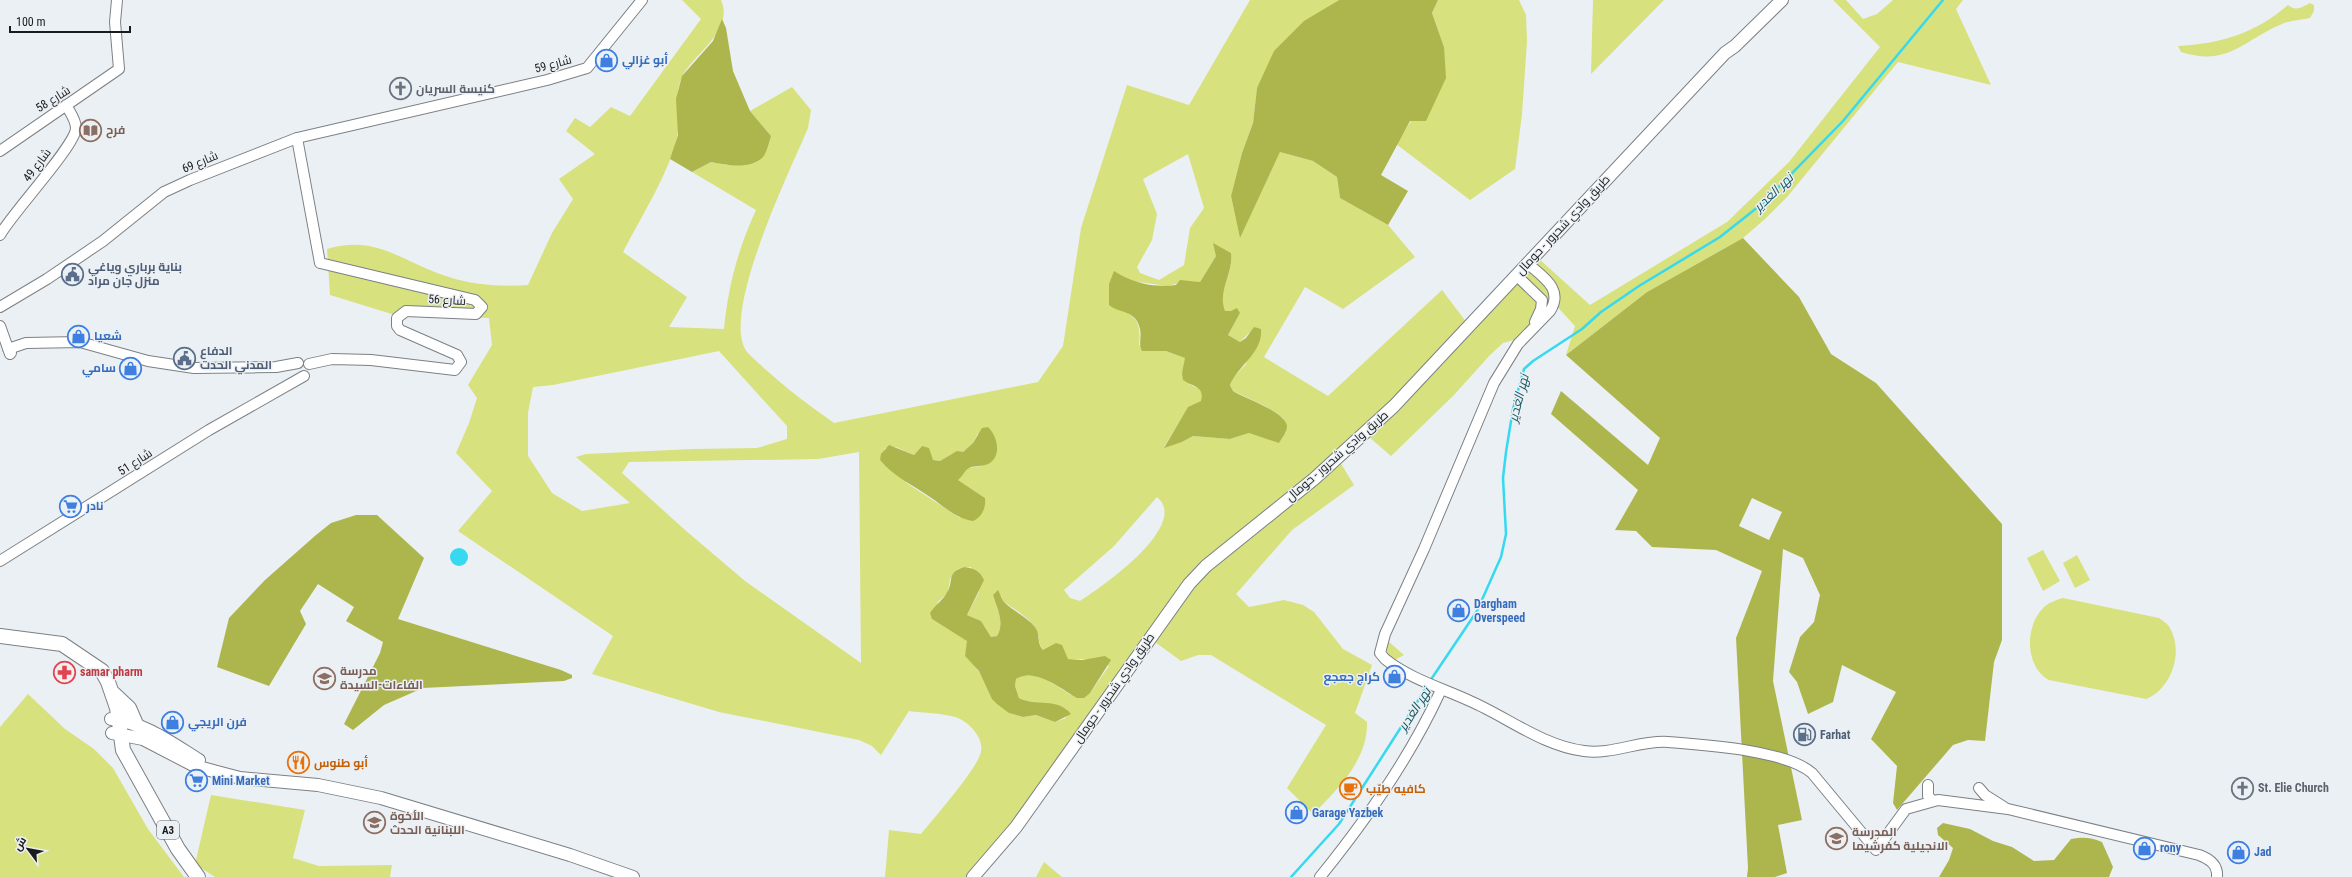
<svg xmlns="http://www.w3.org/2000/svg" width="2352" height="877" font-family="'Roboto Condensed',Cairo,sans-serif">
  <rect width="100%" height="100%" fill="#ebf0f4"/>
  <path fill="#d7e17e" fill-rule="evenodd" d="M682,0h39c14,31 -30,56 -39,77 -10,23 0,40 -5,60 -7,34 -37,82 -54,115l64,45 -18,30 55,2c4,-42 14,-80 32,-119l-64,-38 19,-10 16,3 44,-29 -21,-25 42,-24 19,23 -3,18c-17,41 -89,187 -61,224 5,6 12,11 18,17 22,20 45,37 69,54l204,-41 25,-36 18,-118 46,-143 62,20 61,-105h89l-10,6 -72,82 -4,35 -11,30 -11,43 9,41 40,-85 33,9 24,16 3,21 48,27 27,32 -72,52 -38,-22 -41,70 64,39 114,-106 25,33 71,-65 52,47 137,-83 62,-60 91,-115 -47,-47h13l17,19 14,-5 16,-14h70l-7,9 35,76 -93,-23 -111,135 -22,22 -22,19 -96,54 -81,63 9,-29 -23,-25 -35,38 -14,4 -13,12 -36,40 -63,61 -22,-19 -29,25 14,23 -62,45 -56,64 13,13 35,-7 19,5 11,7 29,37 29,16 -17,48 12,9c1,38 -29,67 -54,92l-26,-26 39,-63 -115,-70h-13l-17,6 -26,-19 -183,235h-87l4,-47 32,4c13,-16 56,-65 60,-82 3,-15 -13,-31 -26,-35 -14,-4 -31,-4 -46,-6l-28,44 -9,-9 -13,-6 -140,-28 -127,-38 21,-38 -155,-105 34,-40 -36,-38 13,-30 8,-25 -9,-13 24,-40 -3,-27 -94,-3 -65,-20 -3,-46c51,-15 76,14 122,28 25,8 52,10 79,8l24,-52 21,-34 -14,-20 36,-25 -29,-23 9,-13 15,9 21,-20 19,9 71,-97zM1188,154l16,54 -14,20 -6,37 -25,15 -19,-7 -3,-6 15,-27 5,-26 -14,-35zM1216,249l9,1 6,3c3,19 -14,38 -7,58l16,2 -12,22 12,7 10,-10 -4,32 -13,14 -3,7 3,6 32,15 18,12 3,14 -7,10 -30,-9 -19,6 -37,-3 -11,6 -18,5 24,-39 14,-7 1,-7 -3,-5 -11,-5 -7,-11 4,-15 -20,-7 -27,-6c3,-27 -6,-32 -30,-40v-21l22,-3 37,5 19,-5 13,1 16,-26zM719,351l68,75v13l-30,9 -65,1 -106,5 -10,3 54,46 -48,8 -30,-18 -24,-37v-43l5,-26 20,-2zM978,433l4,33 -14,2 -10,12 27,18 -25,20 -52,-34 -28,-24 5,-12 11,-1 18,8 8,-9 11,14 7,1 12,-7 11,-2 10,-9zM859,452l2,211 -116,-82 -60,-51 -63,-57 7,-11 189,-3zM1157,497c34,28 -56,91 -77,104l-10,-3 -6,-8 50,-44zM964,567h7l8,25 -12,23 14,6 10,16 6,-1c8,-13 0,-28 -4,-41l8,1 3,6c10,7 28,17 33,29 3,7 0,12 7,20l12,-8 12,16h21l20,7 -19,27 -19,2 -30,-19h-20l-5,3 -1,7 4,12c12,7 31,4 48,11l-1,9 -11,4 -19,-7 -13,2 -14,-4 -34,-47 -10,-10 3,-15 -36,-22 6,-17 10,-10 2,-13 8,-10z
    M1438,0h81l7,15 1,26 -5,73 -7,55 -45,31 -74,-56 15,-23 33,-74 -12,-34z
    M1593,0h71l-73,74z
    M2310,3l4,2v6l-4,7c-9,2 -20,2 -28,6 -39,16 -53,43 -101,28l-3,-6c42,-2 78,-13 110,-41 8,7 14,2 22,-2z
    M2043,550l17,31 -17,10 -16,-33z
    M2077,555l13,25 -15,8 -12,-25z
    M2063,598l96,20c4,3 9,6 11,10 14,25 1,61 -24,71l-97,-19c-24,-13 -25,-54 -5,-73 6,-5 12,-7 19,-9z
    M1388,641l16,14 -11,6c-8,-6 -6,-11 -5,-20z
    M28,694l37,35 29,20 19,19 35,61 36,48h-184v-150z
    M211,795l94,15 -12,48 26,8 73,-1 -2,12h-175l-20,-13z
    M1044,862l18,15h-26z"/>
  <path fill="#adb64d" fill-rule="evenodd" d="M1339,0h99l-6,13 12,34 2,31 -20,43h-16l-29,54 27,16 -20,34 -48,-27 -3,-21 -24,-16 -33,-9 -40,86 -9,-42 11,-43 11,-30 4,-35 17,-37 30,-30z
    M722,19l4,9 7,43 17,40 21,25c-2,6 -4,16 -8,21 -13,13 -36,8 -52,5l-19,10 -22,-13 8,-24 -2,-36 6,-23 31,-35z
    M1743,238l56,59 32,57 45,29 126,141v116l-8,22 -9,79 -17,-1 -15,5 -56,65 -4,-7 4,-37 -26,-27 25,-47 -54,-27 -9,37 -25,12 -11,-32 -8,-10 11,-35 14,-15 6,-27 -17,-37 -20,-9 -10,132 29,139 -24,5 9,48 -12,4h-28l1,-9 -12,-230 26,-67 -46,-21 -64,-3 -16,-16 -21,-1 23,-40 -87,-76 10,-23 87,74 12,-27 -94,-83 81,-63zM1752,498l30,14 -13,28 -30,-14z
    M1213,243l18,10c3,19 -14,38 -6,58h6l6,-3 3,5 -12,22 12,7 6,-4 8,-11 7,2c2,24 -23,36 -31,56l3,6c12,8 52,20 54,35 0,6 -5,12 -8,17l-30,-10 -19,6 -37,-3 -11,6 -18,6 24,-41 13,-6c4,-15 -8,-14 -18,-21l-1,-7 3,-15 -19,-7h-24c-4,-8 0,-14 -2,-22 -4,-20 -21,-15 -31,-24v-21l5,-13c19,12 39,17 62,14l4,-5 20,2 16,-26z
    M988,427c9,8 14,28 2,36 -6,4 -15,2 -21,5 -4,2 -7,9 -11,12l27,18c1,10 -3,19 -12,23 -18,-3 -28,-14 -43,-24 -17,-12 -36,-20 -50,-37l1,-6 8,-9 25,10 8,-9 7,2 4,12 7,1 17,-10 6,1 10,-9 9,-15z
    M356,515h21l47,43 -26,61 163,51 11,5v3l-8,3 -141,7 -39,17 -31,25 -9,-6 36,-71 3,-11 -37,-21 8,-14 -36,-23 -18,27 6,13 -37,62 -52,-19 12,-49 36,-38 51,-45 15,-12z
    M964,567c10,1 16,4 20,13l-17,35 14,6 10,16 6,-1c8,-13 0,-28 -4,-41l5,-5c2,4 4,10 7,13 10,9 22,14 30,24 6,8 1,16 8,23l13,-7 6,2 6,14 14,1 23,-4 6,4 -21,33 -6,5h-7c-16,-9 -42,-31 -61,-19l-1,7 4,12c16,9 39,-1 52,16l-16,8 -19,-7 -13,2 -14,-4 -12,-9 -5,-5 -13,-28 -14,-15 2,-15 -35,-22 -2,-6c5,-8 12,-12 16,-19 9,-12 -1,-21 18,-27z
    M1943,823l27,6 23,12 19,6 22,14 20,-1 17,-21c12,-2 19,-2 31,3l11,25 -4,10h-170l10,-17 4,-12 -15,-13 -1,-7z"/>
  <path fill="#36d9ef" d="M450 557a9 9 0 1 1 18 0a9 9 0 1 1-18 0Z"/>
  <g fill="none" stroke-linecap="round" stroke-linejoin="round">
    <path stroke="#36d9ef" stroke-width="2.5" d="M1430,681l47,-70 24,-54 5,-23 -3,-56 3,-26 7,-43 11,-40 9,-8 49,-32 19,-17 38,-26 81,-49 43,-34 80,-82 100,-121
      M1291,877l48,-53 89,-139"/>
    <defs>
      <path id="minor" d="M297,138l23,125 155,37 7,7 -6,7 -70,-3 -9,7v8l3,4 57,25 4,7 -6,8 -84,-10 -39,-1 -23,5
        M0,151l119,-82 -4,-47 2,-22
        M0,235c12,-22 76,-90 76,-107 0,-8 -6,-16 -10,-23
        M1527,263c16,14 37,26 23,48l-32,33 -24,39 -70,166 -39,85 -5,19 5,6c25,20 57,29 85,42 37,16 73,45 114,50 28,4 56,-11 84,-9 37,3 117,8 144,31l64,77 30,-41 32,-9 70,9 191,46c11,4 19,10 18,22
        M1516,275l26,25 -1,9 -6,13
        M0,307l47,-28 56,-38 61,-49 26,-12 107,-42 250,-58 40,-12 55,-68
        M0,326l10,28 1,-1
        M8,349l18,-6 54,-1 68,19 46,7 82,-1 22,-4
        M0,561l209,-131 95,-54
        M1928,785v11l5,5
        M1979,788l6,7 19,12
        M1320,877c47,-58 90,-119 121,-187"/>
      <path id="major" d="M111,719c34,4 59,23 88,41
        M112,733l31,6 52,27 22,6 23,6 78,7 63,13 189,57 63,22
        M973,877l43,-50 173,-243 17,-18 108,-87 80,-73 331,-353 10,-7 47,-46"/>
      <path id="highway" d="M0,636l62,8 40,27 6,11 9,26 6,42 55,99 20,28
        M113,693l16,15 7,16"/>
    </defs>
    <use href="#minor" stroke="#7c8084" stroke-width="12"/>
    <use href="#major" stroke="#7c8084" stroke-width="14"/>
    <use href="#highway" stroke="#7c8084" stroke-width="16"/>
    <use href="#minor" stroke="#fff" stroke-width="10"/>
    <use href="#major" stroke="#fff" stroke-width="12"/>
    <use href="#highway" stroke="#fff" stroke-width="14"/>
  </g>
  <defs>
    <symbol id="shop-ring" viewBox="-11 -11 22 22"><circle r="9.5" fill="#ebf0f4" stroke="#3f7fe0" stroke-width="1.5"/><path d="M-5-2.5h2.3a2.7 3.5 0 0 1 5.4 0H5L5.5 6h-11ZM-1.5-2.5h3a1.5 2.3 0 0 0-3 0Z" fill="#3f7fe0"/></symbol>
    <symbol id="church-ring" viewBox="-11 -11 22 22"><circle r="9.5" fill="#ebf0f4" stroke="#6b7280" stroke-width="1.5"/><path d="M-1.2-6h2.4v3.5h3.3v2.4h-3.3V6h-2.4V-.1h-3.3v-2.4h3.3Z" fill="#6b7280"/></symbol>
    <symbol id="library-ring" viewBox="-11 -11 22 22"><circle r="9.5" fill="#ebf0f4" stroke="#8d6e63" stroke-width="1.5"/><path d="M-6-4Q-3-5.5-.7-3.5V5Q-3 3-6 4ZM6-4Q3-5.5 .7-3.5V5Q3 3 6 4Z" fill="#8d6e63"/></symbol>
    <symbol id="civic-ring" viewBox="-11 -11 22 22"><circle r="9.5" fill="#ebf0f4" stroke="#5c6f8a" stroke-width="1.5"/><path d="M-.6-6.5H3V-4.5H.6V-3L4-1V1h2V6H-6V1h2V-1L-.6-3ZM-1.2 2.5V6h2.4V2.5Z" fill="#5c6f8a"/></symbol>
    <symbol id="supermarket-ring" viewBox="-11 -11 22 22"><circle r="9.5" fill="#ebf0f4" stroke="#3f7fe0" stroke-width="1.5"/><path d="M-6-5.5h2.5l.6 2H6L4.5 2H-2.5L-4.4-4H-6ZM-1.5 3.2a1.3 1.3 0 1 0 .1 0ZM3 3.2a1.3 1.3 0 1 0 .1 0Z" fill="#3f7fe0"/></symbol>
    <symbol id="pharmacy-ring" viewBox="-11 -11 22 22"><circle r="9.5" fill="#ebf0f4" stroke="#e0444e" stroke-width="1.5"/><path d="M-2-6h4v4h4v4h-4v4h-4v-4h-4v-4h4Z" fill="#e0444e"/></symbol>
    <symbol id="school-ring" viewBox="-11 -11 22 22"><circle r="9.5" fill="#ebf0f4" stroke="#8d6e63" stroke-width="1.5"/><path d="M0-5L7-2L0 1L-7-2ZM-4 1L0 2.5L4 1V4Q0 6-4 4Z" fill="#8d6e63"/></symbol>
    <symbol id="fuel-ring" viewBox="-11 -11 22 22"><circle r="9.5" fill="#ebf0f4" stroke="#5c6f8a" stroke-width="1.5"/><path d="M-5.5-6h7V0h2V4h1.3V-2.5L3-4.5l.8-.8L6-3V5H2.5V1h-1V6h-7ZM-4.2-4.7v3.2H.2V-4.7Z" fill="#5c6f8a"/></symbol>
    <symbol id="restaurant-ring" viewBox="-11 -11 22 22"><circle r="9.5" fill="#ebf0f4" stroke="#e8710a" stroke-width="1.5"/><path d="M-5-6h1v4h1v-4h1v4h1v-4h1v5L-1.5 .5V6h-2V.5L-5-1ZM5-6V6H3V1.5H1.5Q1.5-4 5-6Z" fill="#e8710a"/></symbol>
    <symbol id="cafe-ring" viewBox="-11 -11 22 22"><circle r="9.5" fill="#ebf0f4" stroke="#e8710a" stroke-width="1.5"/><path d="M-5.5-4.5H6V0H3Q3 3.5 0 3.5H-2.5Q-5.5 3.5-5.5 0ZM3-3.2v2h1.7v-2ZM-6 4.5H4V6H-6Z" fill="#e8710a"/></symbol>
  </defs>
  <g fill-rule="evenodd">
    <use href="#shop-ring" x="594" y="48" width="25" height="25"/>
    <use href="#church-ring" x="388" y="76" width="25" height="25"/>
    <use href="#library-ring" x="78" y="118" width="25" height="25"/>
    <use href="#civic-ring" x="60" y="262" width="25" height="25"/>
    <use href="#shop-ring" x="66" y="324" width="25" height="25"/>
    <use href="#civic-ring" x="172" y="346" width="25" height="25"/>
    <use href="#shop-ring" x="118" y="356" width="25" height="25"/>
    <use href="#supermarket-ring" x="58" y="494" width="25" height="25"/>
    <use href="#shop-ring" x="1446" y="598" width="25" height="25"/>
    <use href="#pharmacy-ring" x="52" y="660" width="25" height="25"/>
    <use href="#shop-ring" x="1382" y="664" width="25" height="25"/>
    <use href="#school-ring" x="312" y="666" width="25" height="25"/>
    <use href="#shop-ring" x="160" y="710" width="25" height="25"/>
    <use href="#fuel-ring" x="1792" y="722" width="25" height="25"/>
    <use href="#restaurant-ring" x="286" y="750" width="25" height="25"/>
    <use href="#supermarket-ring" x="184" y="768" width="25" height="25"/>
    <use href="#church-ring" x="2230" y="776" width="25" height="25"/>
    <use href="#cafe-ring" x="1338" y="776" width="25" height="25"/>
    <use href="#shop-ring" x="1284" y="800" width="25" height="25"/>
    <use href="#school-ring" x="362" y="810" width="25" height="25"/>
    <use href="#school-ring" x="1824" y="826" width="25" height="25"/>
    <use href="#shop-ring" x="2132" y="836" width="25" height="25"/>
    <use href="#shop-ring" x="2226" y="840" width="25" height="25"/>
  </g>
  <g text-anchor="middle" stroke-width="3" stroke-linejoin="round" paint-order="stroke">
    <rect fill="#ebf0f4" stroke="#595b5e" stroke-width="1" x="157" y="821" width="22" height="18" rx="3"/>
    <g font-size="11" font-weight="bold" fill="#1a1b1d">
      <text x="168" y="834">A3</text>
    </g>
    <g font-size="12" font-weight="bold" fill="#366cbe" stroke="#ebf0f4" text-anchor="start">
      <text x="622" y="64">أبو غزالي</text>
      <text x="94" y="340">شعيا</text>
      <text x="116" y="372" text-anchor="end">سامي</text>
      <text x="86" y="510">نادر</text>
      <text x="1474" y="608">Dargham<tspan x="1474" dy="14">Overspeed</tspan></text>
      <text x="1380" y="681" text-anchor="end">كراج جعجع</text>
      <text x="188" y="726">فرن الريجي</text>
      <text x="212" y="785">Mini Market</text>
      <text x="1312" y="817">Garage Yazbek</text>
      <text x="2160" y="852">rony</text>
      <text x="2254" y="856">Jad</text>
    </g>
    <g font-size="12" fill="#1a1b1d" stroke="#ebf0f4">
      <text transform="translate(553 64) rotate(-15)" y="4">شارع 59</text>
      <text transform="translate(53 99) rotate(-32)" y="4">شارع 58</text>
      <text transform="translate(200 162) rotate(-23)" y="4">شارع 69</text>
      <text transform="translate(37 165) rotate(-53)" y="4">شارع 49</text>
      <text transform="translate(1563 225) rotate(-47)" y="4">طريق وادي شحرور - حومال</text>
      <text transform="translate(447 300) rotate(3)" y="4">شارع 56</text>
      <text transform="translate(1337 456) rotate(-41)" y="4">طريق وادي شحرور - حومال</text>
      <text transform="translate(135 462) rotate(-33)" y="4">شارع 51</text>
      <text transform="translate(1114 688) rotate(-55)" y="4">طريق وادي شحرور - حومال</text>
    </g>
    <g font-size="12" font-weight="bold" fill="#5b616d" stroke="#ebf0f4" text-anchor="start">
      <text x="416" y="93">كنيسة السريان</text>
      <text x="2258" y="792">St. Elie Church</text>
    </g>
    <g font-size="12" font-weight="bold" fill="#785e54" stroke="#ebf0f4" text-anchor="start">
      <text x="106" y="134">فرح</text>
      <text x="340" y="675">مدرسة<tspan x="340" dy="14">الفاءات-السيدة</tspan></text>
      <text x="390" y="820">الأخوة<tspan x="390" dy="14">اللبنانية الحدث</tspan></text>
      <text x="1852" y="836">المدرسة<tspan x="1852" dy="14">الانجيلية كفرشيما</tspan></text>
    </g>
    <g font-size="12" font-weight="bold" fill="#4e5e75" stroke="#ebf0f4" text-anchor="start">
      <text x="88" y="271">بناية برباري وياغي<tspan x="88" dy="14">منزل جان مراد</tspan></text>
      <text x="200" y="355">الدفاع<tspan x="200" dy="14">المدني الحدت</tspan></text>
      <text x="1820" y="739">Farhat</text>
    </g>
    <g font-size="12" font-weight="bold" fill="#be3a42" stroke="#ebf0f4" text-anchor="start">
      <text x="80" y="676">samar pharm</text>
    </g>
    <g font-size="12" font-weight="bold" fill="#c56008" stroke="#ebf0f4" text-anchor="start">
      <text x="314" y="767">أبو طنوس</text>
      <text x="1366" y="793">كافيه طيّب</text>
    </g>
    <g font-size="13" font-style="italic" fill="#195962" stroke="#ebf0f4">
      <text transform="translate(1773 192) rotate(-44)" y="5">نهر الغدير</text>
      <text transform="translate(1518 398) rotate(-76)" y="5">نهر الغدير</text>
      <text transform="translate(1414 709) rotate(-57)" y="5">نهر الغدير</text>
    </g>
  </g>
  <g transform="translate(28 849) rotate(302)" stroke="#ebf0f4" stroke-width="3" paint-order="stroke">
  <path d="M0-3L7 15L0 10L-7 15Z" fill="#1a1b1d"/>
  <text y="-6" font-size="11" font-weight="bold" text-anchor="middle" fill="#1a1b1d">ش</text>
  </g>
  <path d="M10 26v6h120v-6" fill="none" stroke="#1a1b1d" stroke-width="2"/>
  <text x="16" y="26" font-size="12" fill="#1a1b1d" stroke="#ebf0f4" stroke-width="3" paint-order="stroke">100 m</text>
</svg>
